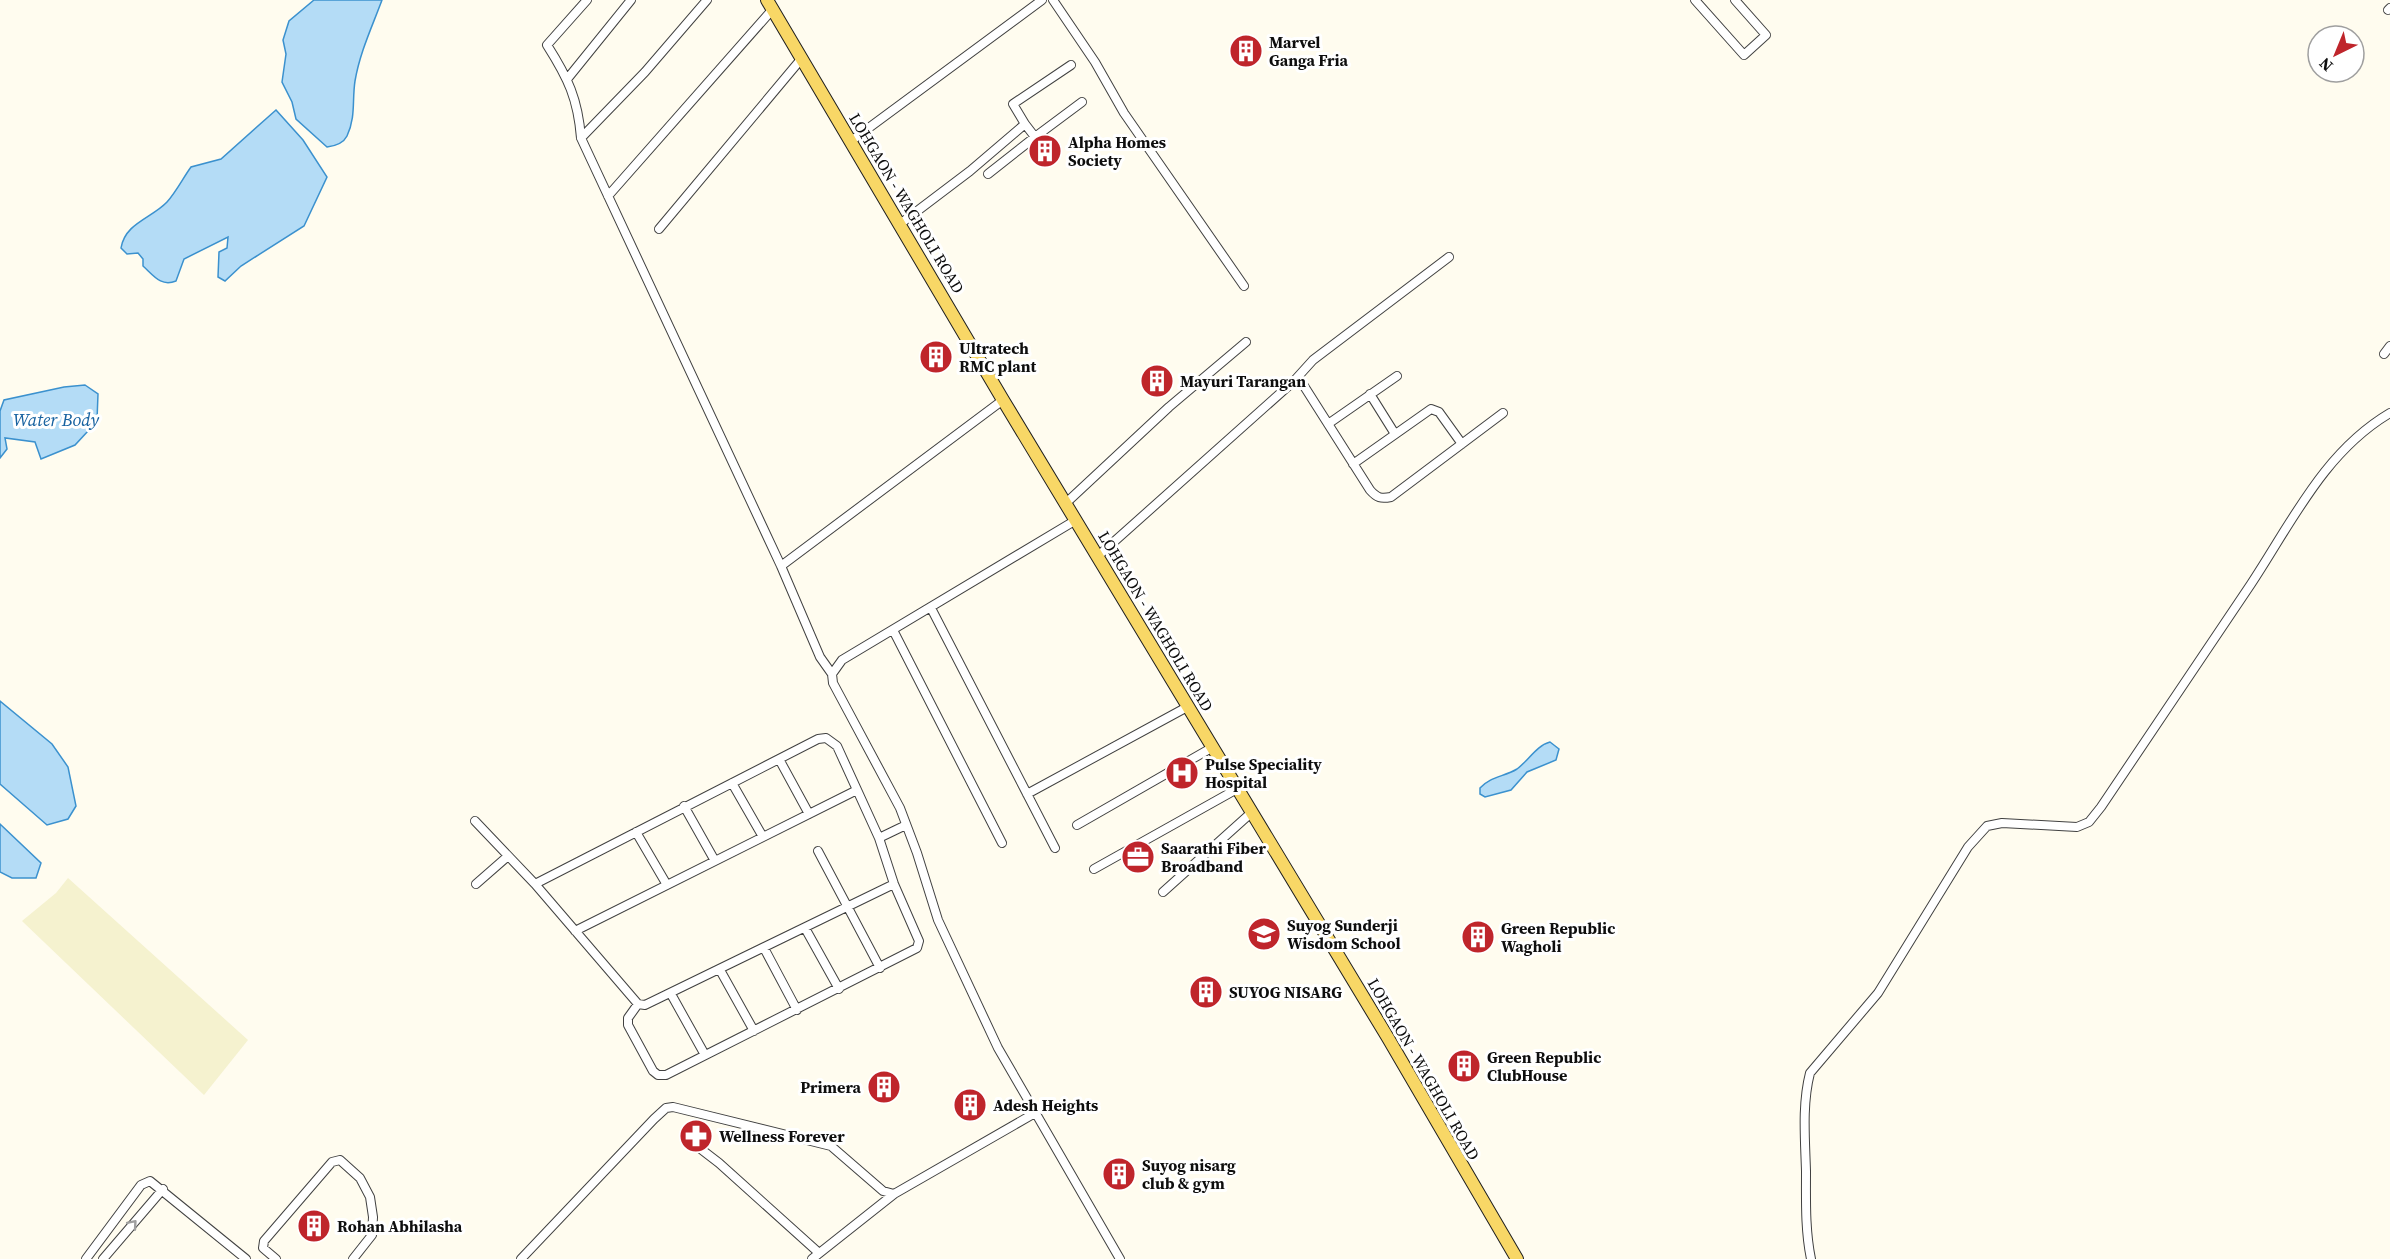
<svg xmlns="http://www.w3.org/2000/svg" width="2390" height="1259" font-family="'Source Serif 4',serif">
  <rect width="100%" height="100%" fill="#fffcef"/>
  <path fill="#f5f2cf" d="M68,878l180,162 -44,55 -182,-174 34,-28z"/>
  <path fill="#b4dcf6" stroke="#3b91ce" stroke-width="1.5" d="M314,0h68c-10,27 -22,52 -27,81 -3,19 1,36 -8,55 -4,8 -12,10 -20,11l-31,-28 -4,-17 -10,-20 4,-28 -3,-14 6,-19z
    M276,110l27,30 24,37 -23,49 -63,40 -16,15 -7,-4 1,-25 8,-4 1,-11 -44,22 -8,22c-15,6 -22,-5 -33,-15v-7l-5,-6 -11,1 -6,-6c4,-25 31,-30 46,-46 9,-10 16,-24 24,-35l30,-8z
    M85,385l13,9 -1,26 -9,11 -13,14 -34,14 -6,-17 -30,-4 2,11 -7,9v-47l4,-11 60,-13z
    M0,701l52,43 16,23 8,39 -8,13 -21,6 -47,-41z
    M1550,742l9,7 -3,11 -29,12 -16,18 -26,7 -5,-3v-6c11,-12 24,-11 37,-19 11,-8 20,-24 33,-27z
    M0,824l41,39 -5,15h-24l-12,-6z"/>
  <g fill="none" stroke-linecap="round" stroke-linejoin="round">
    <defs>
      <path id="minor" d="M587,0l-40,45c21,33 31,54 34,93l200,428 39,91 12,17
        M1053,0l42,62 29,51 120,173
        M1695,0l49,55 22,-20 -31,-35
        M2388,10l2,-2
        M568,78l63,-78
        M1025,124l-12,-20 58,-39
        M581,138l64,-66 62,-72
        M851,141l191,-141
        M988,174l47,-37
        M608,196l164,-186
        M900,224l70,-53 55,-47 10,13 47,-35
        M659,229l143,-171
        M2384,354l6,-8
        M1294,381l19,-21 136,-103
        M1370,394l25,40
        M1328,424l69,-48
        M1353,464l78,-55 8,3 23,32
        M1066,503l103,-96 77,-65
        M1076,520l-234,140 -10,14 1,9 67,125 17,45 21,67 60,128 122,211
        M1098,556l196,-175h6l4,5 66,104c7,8 11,9 21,7l112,-84
        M781,566l222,-166
        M931,608l124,240
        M893,630l109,213
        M779,759l30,55
        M732,783l31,54
        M1027,794l162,-88
        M684,806l31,55
        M475,821l60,63 103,120 7,1 249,-121
        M1077,825l136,-78
        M636,832l31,53
        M879,838l27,-13
        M818,851l62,117
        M1094,869l143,-80
        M476,884l32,-28
        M535,884l283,-145 8,-1 11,8 42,92 15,46 25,57 -2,7 -251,127h-8l-5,-4 -25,-46v-7l10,-14
        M1163,892l88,-79
        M805,928l34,61
        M575,931l282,-141
        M764,948l33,62
        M720,970l34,61
        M671,994l34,61
        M693,1143l26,20 100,90
        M86,1259l55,-74 9,-4 96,78
        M103,1259l60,-70
        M276,1259l-13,-11 1,-7 68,-79 8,-2 20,18 10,19 3,20 -1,18 -19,24
        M521,1259l133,-140 12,-11 7,-1 158,39 52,45 11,3
        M812,1259l82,-65 141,-81
        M1811,1259c-6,-29 -5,-59 -5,-88 -1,-33 -4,-67 4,-98l68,-80 90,-146 19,-21 15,-3 75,4 12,-5 12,-15c50,-74 100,-149 150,-223 41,-62 73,-132 139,-171"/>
      <path id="primary" d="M767,0l236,400 385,638 129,221"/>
    </defs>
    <use href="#minor" stroke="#414141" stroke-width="10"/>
    <use href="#primary" stroke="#1f1f1f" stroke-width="14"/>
    <use href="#minor" stroke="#fff" stroke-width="8"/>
    <use href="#primary" stroke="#f8d766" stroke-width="12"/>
  </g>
  <defs><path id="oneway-chevron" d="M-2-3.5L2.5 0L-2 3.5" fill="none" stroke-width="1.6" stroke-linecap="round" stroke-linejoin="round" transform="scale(1.5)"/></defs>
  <use stroke="#9f9f9f" href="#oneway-chevron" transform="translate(133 1224) rotate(-49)"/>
  <defs>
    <symbol id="building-disc" viewBox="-11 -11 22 22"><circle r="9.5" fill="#bf252b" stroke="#fff"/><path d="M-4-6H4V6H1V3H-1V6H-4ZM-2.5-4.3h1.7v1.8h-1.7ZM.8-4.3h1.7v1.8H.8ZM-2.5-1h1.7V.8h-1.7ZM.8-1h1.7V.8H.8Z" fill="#fff"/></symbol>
    <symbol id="hospital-disc" viewBox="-11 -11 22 22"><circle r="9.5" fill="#bf252b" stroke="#fff"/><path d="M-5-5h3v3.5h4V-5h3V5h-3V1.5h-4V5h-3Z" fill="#fff"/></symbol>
    <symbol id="office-disc" viewBox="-11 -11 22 22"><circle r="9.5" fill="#bf252b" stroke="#fff"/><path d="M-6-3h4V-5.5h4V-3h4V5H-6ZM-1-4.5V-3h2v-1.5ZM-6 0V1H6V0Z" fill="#fff"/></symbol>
    <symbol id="school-disc" viewBox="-11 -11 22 22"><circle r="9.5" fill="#bf252b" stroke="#fff"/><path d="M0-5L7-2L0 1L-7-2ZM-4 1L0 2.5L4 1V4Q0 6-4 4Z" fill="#fff"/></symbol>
    <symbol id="pharmacy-disc" viewBox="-11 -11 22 22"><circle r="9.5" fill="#bf252b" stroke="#fff"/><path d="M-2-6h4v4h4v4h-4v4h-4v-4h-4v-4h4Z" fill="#fff"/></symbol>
  </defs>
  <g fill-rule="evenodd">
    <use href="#building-disc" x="1227" y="32" width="38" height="38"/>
    <use href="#building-disc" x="1026" y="132" width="38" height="38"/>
    <use href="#building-disc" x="917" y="338" width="38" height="38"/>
    <use href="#building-disc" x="1138" y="362" width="38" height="38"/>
    <use href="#hospital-disc" x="1163" y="754" width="38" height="38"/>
    <use href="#office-disc" x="1119" y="838" width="38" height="38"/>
    <use href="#school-disc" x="1245" y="915" width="38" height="38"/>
    <use href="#building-disc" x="1459" y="918" width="38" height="38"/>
    <use href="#building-disc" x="1187" y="973" width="38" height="38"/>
    <use href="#building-disc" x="1445" y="1047" width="38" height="38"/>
    <use href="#building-disc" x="865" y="1068" width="38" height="38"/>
    <use href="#building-disc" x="951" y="1086" width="38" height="38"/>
    <use href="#pharmacy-disc" x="677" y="1117" width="38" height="38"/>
    <use href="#building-disc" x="1100" y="1155" width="38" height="38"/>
    <use href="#building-disc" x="295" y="1207" width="38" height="38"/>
  </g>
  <g text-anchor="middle" stroke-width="6" stroke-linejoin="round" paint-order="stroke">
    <g font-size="16" font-weight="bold" fill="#0e0e0e" stroke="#fff" text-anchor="start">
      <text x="1269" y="48">Marvel<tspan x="1269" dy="18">Ganga Fria</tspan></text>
      <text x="1068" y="148">Alpha Homes<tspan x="1068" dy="18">Society</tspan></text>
      <text x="959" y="354">Ultratech<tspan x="959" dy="18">RMC plant</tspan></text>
      <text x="1180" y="387">Mayuri Tarangan</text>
      <text x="1205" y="770">Pulse Speciality<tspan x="1205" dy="18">Hospital</tspan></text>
      <text x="1161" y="854">Saarathi Fiber<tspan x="1161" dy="18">Broadband</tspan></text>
      <text x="1287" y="931">Suyog Sunderji<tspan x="1287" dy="18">Wisdom School</tspan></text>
      <text x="1501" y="934">Green Republic<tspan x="1501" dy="18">Wagholi</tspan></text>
      <text x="1229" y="998">SUYOG NISARG</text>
      <text x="1487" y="1063">Green Republic<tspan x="1487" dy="18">ClubHouse</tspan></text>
      <text x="861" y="1093" text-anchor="end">Primera</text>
      <text x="993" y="1111">Adesh Heights</text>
      <text x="719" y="1142">Wellness Forever</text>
      <text x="1142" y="1171">Suyog nisarg<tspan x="1142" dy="18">club &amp; gym</tspan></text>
      <text x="337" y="1232">Rohan Abhilasha</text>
    </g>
    <g font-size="16" fill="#0e0e0e" stroke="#fff">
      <text transform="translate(907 203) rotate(59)" y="6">LOHGAON - WAGHOLI ROAD</text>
      <text transform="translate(1156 621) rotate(59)" y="6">LOHGAON - WAGHOLI ROAD</text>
      <text transform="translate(1424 1069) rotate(60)" y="6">LOHGAON - WAGHOLI ROAD</text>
    </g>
    <g font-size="18" font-style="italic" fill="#1762a0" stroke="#fff">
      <text x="56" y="426">Water Body</text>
    </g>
  </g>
  <g transform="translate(2336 54) rotate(223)"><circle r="28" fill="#ffffff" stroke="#9f9f9f" stroke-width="1.5"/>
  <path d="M0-4.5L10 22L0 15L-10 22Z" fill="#bf252b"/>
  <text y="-9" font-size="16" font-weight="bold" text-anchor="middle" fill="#0e0e0e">N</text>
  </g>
</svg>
